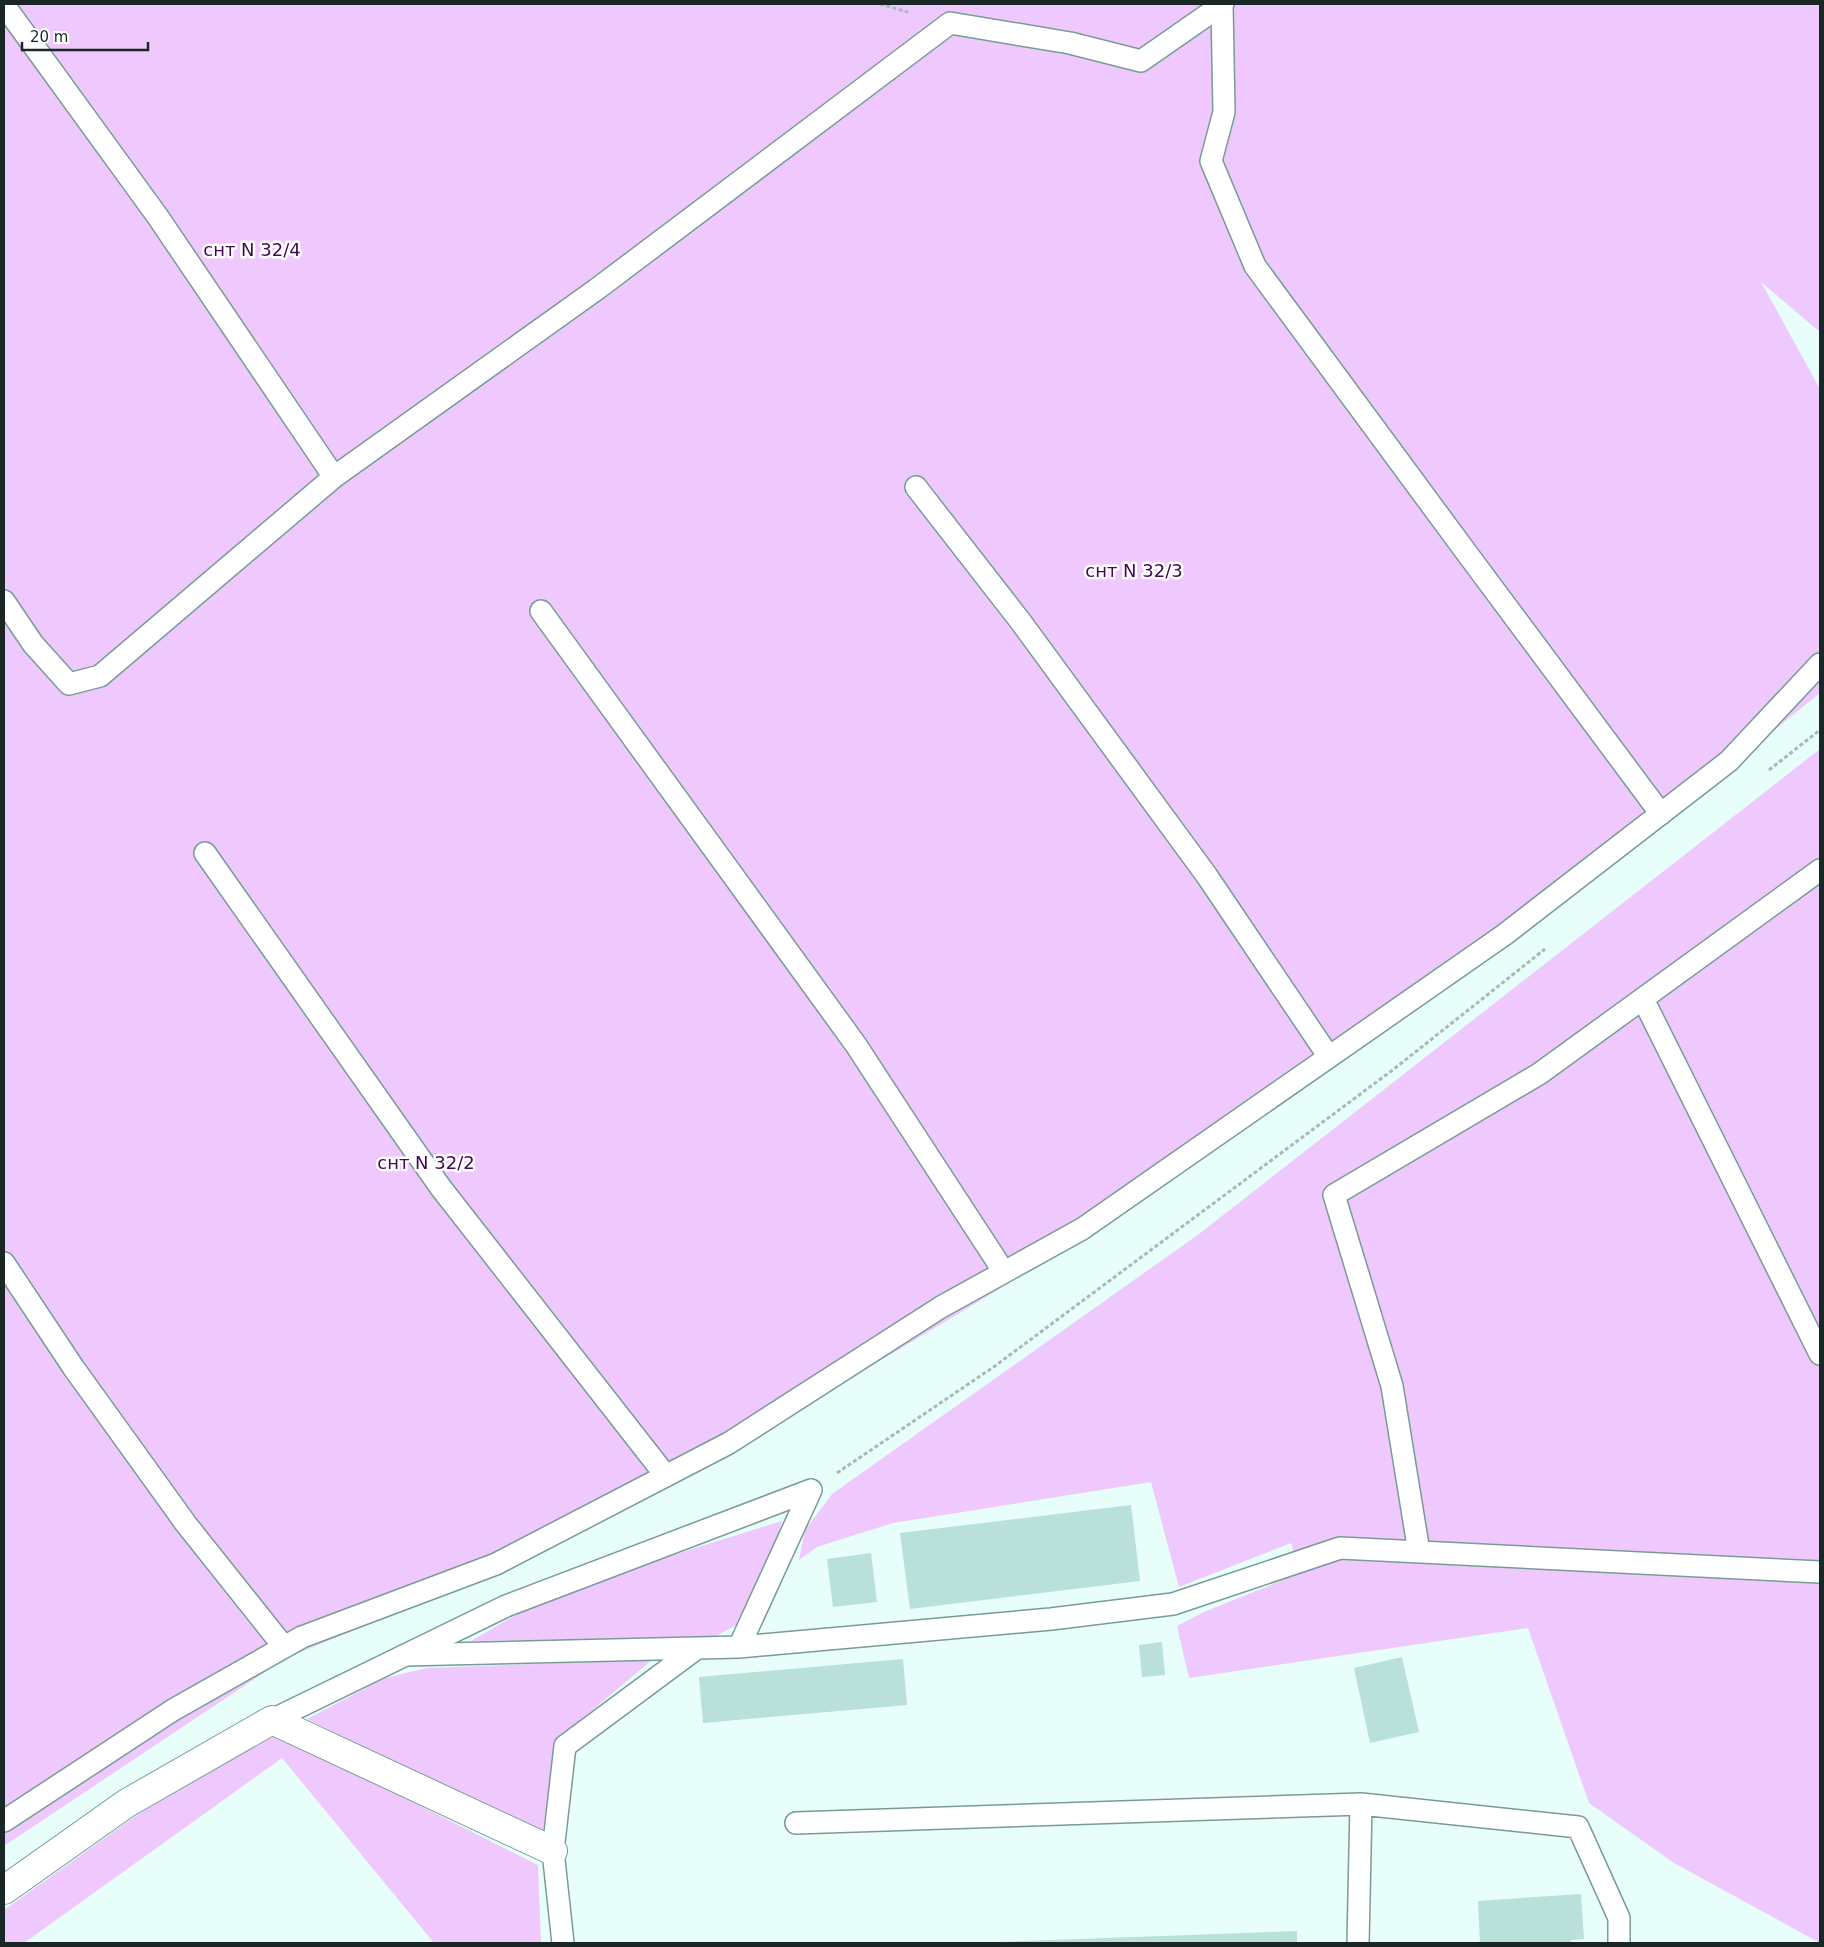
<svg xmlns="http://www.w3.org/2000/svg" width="1824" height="1947" font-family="'DejaVu Sans',sans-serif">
  <rect width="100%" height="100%" fill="#e7fefa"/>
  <path fill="#efc9fe" d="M4,4h1816v328l-59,-50 59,107v304l-316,256 -501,338 -330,198 -176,87 -211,86 -282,188z
    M1820,749v1194l-146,-80 -85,-60 -61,-175 -339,50 -12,-52 27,-14 96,-39 -9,-30 -112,44 -28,-105 -258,41 -76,24 -18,13 6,-30 27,-36 367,-260z
    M782,1521l-7,27 -29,72 -34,18 -241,3 55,-32 83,-34z
    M652,1660l-94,79 -16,97 -235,-117 78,-41 42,-10z
    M277,1734l261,131 3,78h-107l-152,-185 -258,185h-20v-33l139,-99z"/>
  <path fill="#b9e0da" d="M1131,1505l9,76 -230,28 -10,-76z
    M871,1553l6,49 -44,5 -6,-48z
    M1162,1642l3,33 -23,2 -3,-32z
    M1402,1657l17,75 -49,11 -16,-75z
    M903,1659l4,46 -204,18 -4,-46z
    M1581,1894l3,45 -13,1v3h-91l-2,-42z
    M1297,1931v12h-298v-1z"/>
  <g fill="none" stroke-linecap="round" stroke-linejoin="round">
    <defs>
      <path id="service" d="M4,5l154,212 176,260
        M1222,5l2,107 -13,49 44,105 208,282 198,266
        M916,487l105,135 186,254 122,181
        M4,601l29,43 36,40 31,-8 234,-199 263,-188 353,-266 120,20 71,18 82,-57
        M541,611l315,434 148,227
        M205,853l236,335 225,288
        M1643,999l177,355
        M4,1263l69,104 113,157 98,123
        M1419,1552l-27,-166 -58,-191 205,-121 281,-204
        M739,1647l72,-157
        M405,1655l334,-8 312,-28 122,-15 167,-56 480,24
        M272,1720l234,-114 305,-116
        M1361,1804l217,23 41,91v25
        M4,1821l169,-111 129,-73 194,-73 233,-121 212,-136 141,-78 422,-294 225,-174 91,-97
        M796,1823l565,-19 -3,139
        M563,1943l-10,-92 12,-105 132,-98"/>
      <path id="minor" d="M4,1890l123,-87 145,-83 281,131"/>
    </defs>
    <use href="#service" stroke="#779c97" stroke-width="24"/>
    <use href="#minor" stroke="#779c97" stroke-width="30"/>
    <path stroke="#a6bab7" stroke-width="3" stroke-dasharray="4 2.5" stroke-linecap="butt" d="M880,4l28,8
      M1769,770l51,-40
      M837,1473l158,-107 399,-297 151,-120"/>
    <use href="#service" stroke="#fff" stroke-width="21"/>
    <use href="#minor" stroke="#fff" stroke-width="28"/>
  </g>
  <g text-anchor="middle" stroke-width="5" stroke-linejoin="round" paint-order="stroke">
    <g font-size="18" fill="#430756" stroke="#fff">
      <text x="252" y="256">снт N 32/4</text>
      <text x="1134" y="577">снт N 32/3</text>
      <text x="426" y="1169">снт N 32/2</text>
    </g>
  </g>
  <rect width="1824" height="1947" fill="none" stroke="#192826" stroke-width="10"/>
  <path d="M22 42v8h126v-8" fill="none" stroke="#192826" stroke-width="2.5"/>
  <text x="30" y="42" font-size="15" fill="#192826" stroke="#ffffff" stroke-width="4" paint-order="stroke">20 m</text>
</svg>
